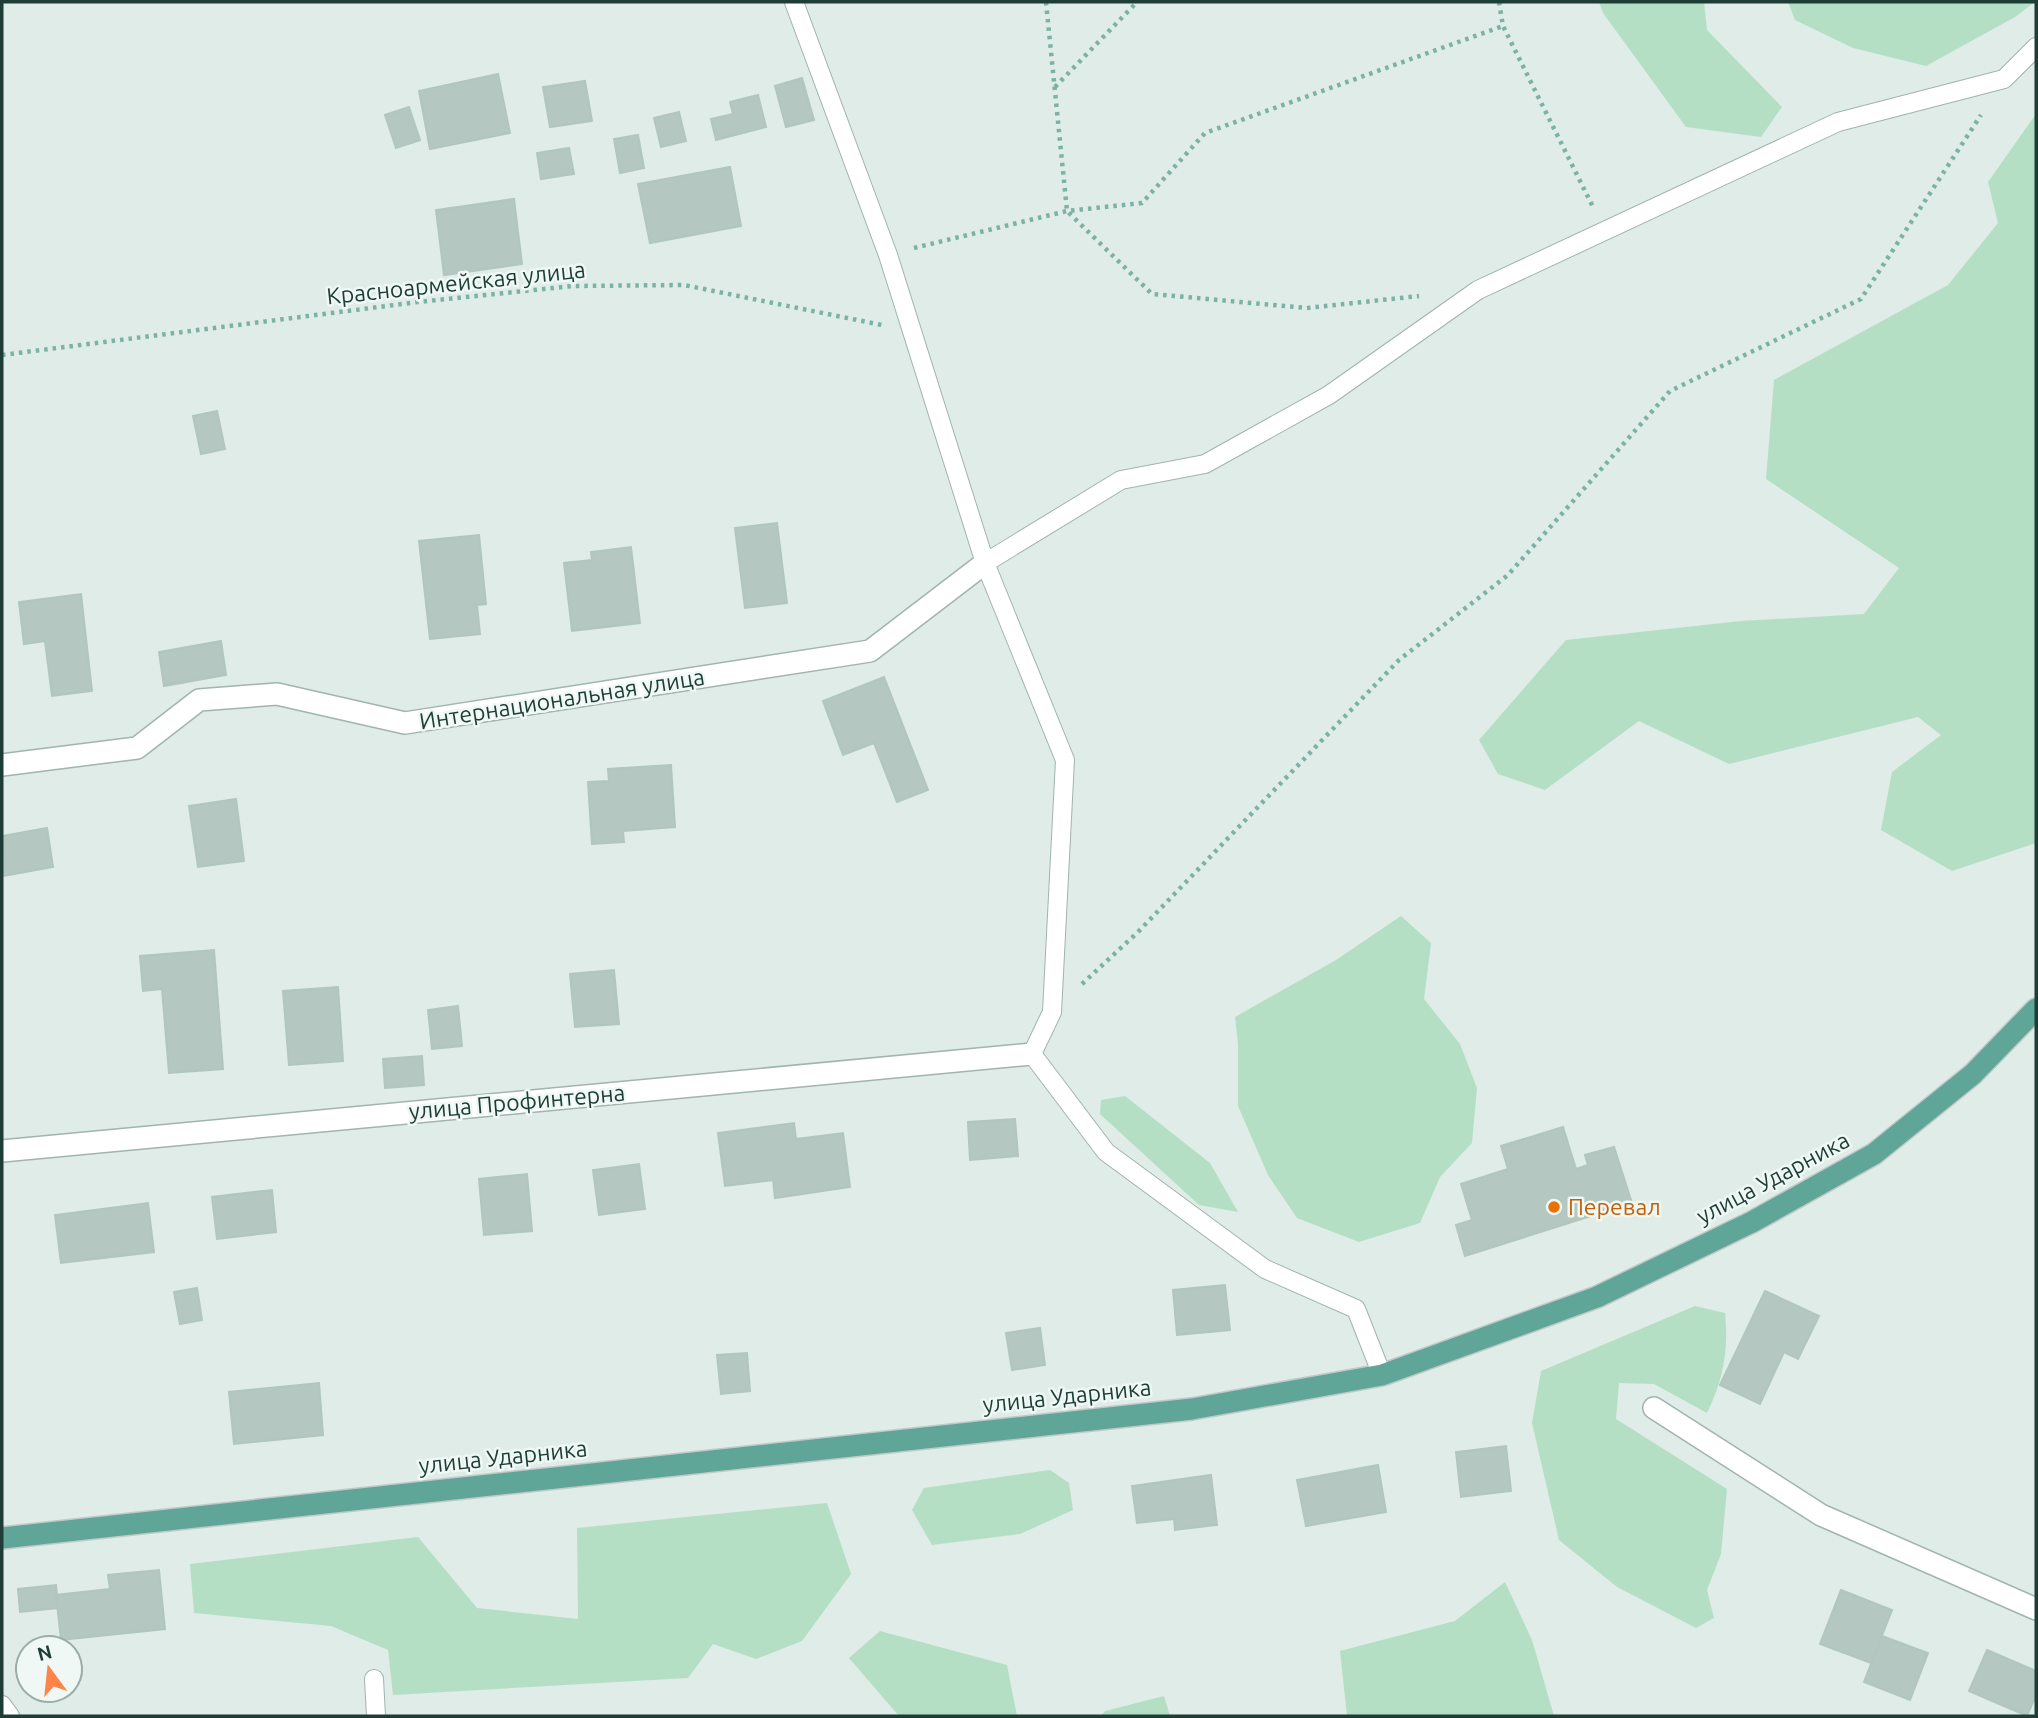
<svg xmlns="http://www.w3.org/2000/svg" width="2038" height="1718" font-family="Ubuntu,sans-serif">
  <rect width="100%" height="100%" fill="#dfece7"/>
  <path fill="#b5dfc4" d="M1599,2h105l3,28 75,77 -21,30 -75,-10 -83,-114z
    M1788,2h247l-20,15 -89,49 -73,-18 -58,-28z
    M2036,114v729l-84,28 -71,-41 11,-58 49,-37 -23,-18 -189,47 -90,-43 -94,69 -47,-16 -19,-34 87,-100 175,-19 123,-7 35,-46 -133,-89 8,-99 174,-95 50,-62 -10,-41z
    M1401,916l30,27 -7,56 36,45 17,44 -5,55 -32,34 -20,46 -61,19 -62,-24 -29,-43 -30,-69v-62l-3,-27 101,-57z
    M1125,1096l85,67 28,49 -39,-7 -99,-91 1,-14z
    M1695,1306l30,7c4,37 -2,67 -18,100l-53,-29 -35,-1 -3,36 111,70 -6,65 -14,36 7,28 -18,10 -79,-41 -58,-47 -27,-117 9,-52z
    M1050,1470l19,13 4,27 -53,24 -88,11 -20,-35 12,-22z
    M827,1503l24,71 -49,67 -46,18 -43,-15 -25,34 -295,17 -5,-45 -57,-24 -137,-13 -4,-49 228,-27 59,71 101,11 -1,-91z
    M1505,1582l27,58 22,76h-207l-7,-65 115,-30z
    M880,1631l127,34 10,51h-118l-50,-58z
    M1164,1696l6,20h-69l4,-5z"/>
  <path fill="#b4c7c0" stroke="#b1c6bf" stroke-width="2" d="M498,74l12,59 -80,16 -11,-58z
    M802,78l12,42 -28,7 -11,-41z
    M585,81l7,40 -42,6 -7,-40z
    M758,95l8,32 -50,13 -5,-21 22,-5 -3,-12z
    M409,107l11,33 -24,8 -11,-33z
    M679,112l7,29 -25,6 -7,-29z
    M638,135l6,33 -24,5 -6,-34z
    M569,148l5,26 -33,5 -4,-26z
    M730,167l11,59 -91,17 -12,-59z
    M514,199l8,65 -78,11 -8,-65z
    M217,411l8,38 -24,5 -8,-38z
    M777,523l10,80 -42,5 -10,-80z
    M479,535l7,69 -9,1 3,29 -50,5 -11,-98z
    M631,547l9,76 -68,8 -8,-68 28,-3 -1,-8z
    M81,594l11,97 -40,5 -7,-55 -21,3 -5,-42z
    M221,641l5,34 -62,11 -5,-34z
    M884,677l44,113 -31,12 -23,-59 -31,12 -20,-54z
    M671,765l4,62 -52,4 1,11 -32,2 -4,-62 21,-1 -1,-12z
    M236,799l8,62 -46,6 -9,-61z
    M47,828l6,39 -50,9 -1,-40z
    M214,950l9,119 -54,4 -7,-84 -19,2 -3,-35z
    M614,970l5,54 -44,3 -5,-53z
    M338,987l5,74 -54,4 -6,-74z
    M458,1006l4,40 -30,3 -4,-39z
    M422,1056l2,29 -39,3 -2,-29z
    M1015,1119l3,37 -48,4 -2,-38z
    M794,1123l2,16 47,-6 7,54 -75,11 -2,-18 -48,6 -7,-53z
    M1563,1127l13,42 12,-4 -3,-10 29,-8 18,56 -167,53 -9,-31 16,-5 -11,-36 47,-15 -7,-23z
    M639,1164l6,45 -46,6 -6,-45z
    M527,1174l5,57 -48,4 -5,-56z
    M272,1190l4,42 -59,7 -5,-42z
    M148,1203l6,49 -93,11 -6,-48z
    M1225,1285l5,45 -53,5 -4,-45z
    M197,1288l5,32 -22,4 -6,-32z
    M1765,1291l54,25 -21,43 -14,-7 -24,52 -40,-19z
    M1040,1328l5,37 -33,5 -6,-37z
    M747,1353l3,38 -29,3 -4,-39z
    M319,1383l4,52 -89,9 -5,-52z
    M1506,1446l5,45 -50,6 -5,-45z
    M1378,1465l8,47 -80,14 -9,-46z
    M1211,1475l6,50 -42,5 -1,-11 -37,4 -5,-37z
    M159,1570l6,59 -104,11 -5,-45 54,-6 -2,-14z
    M56,1585l2,23 -38,4 -2,-23z
    M1841,1590l51,20 -21,53 -51,-19z
    M1882,1636l46,17 -18,47 -46,-18z
    M1987,1650l49,21v24l-9,21 -58,-25z"/>
  <g fill="none" stroke-linecap="round" stroke-linejoin="round">
    <defs>
      <path id="lane" d="M794,2l94,253 97,308 80,197 -13,252 -20,42 74,98 159,117 91,40 26,66
        M985,563l136,-83 84,-16 124,-69 149,-105 360,-168 166,-43 32,-32
        M374,1679l2,37
        M2,1705l8,11"/>
      <path id="street" d="M2,765l135,-17 62,-48 78,-6 128,29 465,-72 115,-88
        M2,1151l1030,-97
        M1654,1408l167,107 215,94"/>
      <path id="primary" d="M2,1538l1190,-129 190,-34 215,-78 155,-75 122,-68 99,-80 63,-65"/>
    </defs>
    <use href="#lane" stroke="#a1b4af" stroke-width="20"/>
    <use href="#street" stroke="#a1b4af" stroke-width="24"/>
    <use href="#primary" stroke="#c0c9c7" stroke-width="24"/>
    <path stroke="#7cb2a5" stroke-width="4.5" stroke-dasharray="3.5 5" stroke-linecap="butt" d="M1046,2l21,209 85,83 155,14 112,-12
      M1499,2l4,24 90,181
      M1055,87l82,-85
      M914,248l153,-37 75,-8 63,-70 298,-107
      M2,355l416,-53 155,-16 111,-1 198,40
      M1082,984l56,-52 261,-272 109,-85 162,-184 191,-92 120,-184"/>
    <use href="#lane" stroke="#fff" stroke-width="18"/>
    <use href="#street" stroke="#fff" stroke-width="21"/>
    <use href="#primary" stroke="#5fa699" stroke-width="21"/>
  </g>
  <circle fill="#e8710a" stroke="#eff8f4" stroke-width="2.5" cx="1554" cy="1207" r="7"/>
  <g text-anchor="middle" stroke-width="5" stroke-linejoin="round" paint-order="stroke">
    <g font-size="23" fill="#1e3d37" stroke="#eff8f4">
      <text transform="translate(456 283) rotate(-6)" y="8">Красноармейская улица</text>
      <text transform="translate(562 699) rotate(-9)" y="8">Интернациональная улица</text>
      <text transform="translate(517 1102) rotate(-5)" y="8">улица Профинтерна</text>
      <text transform="translate(1773 1178) rotate(-28)" y="8">улица Ударника</text>
      <text transform="translate(1067 1396) rotate(-6)" y="8">улица Ударника</text>
      <text transform="translate(503 1457) rotate(-6)" y="8">улица Ударника</text>
    </g>
    <g font-size="23" fill="#c56008" stroke="#eff8f4" text-anchor="start">
      <text x="1568" y="1215">Перевал</text>
    </g>
  </g>
  <rect width="2038" height="1718" fill="none" stroke="#1e3d37" stroke-width="7"/>
  <g transform="translate(49 1669) rotate(345)"><circle r="33" fill="#eff8f4" stroke="#9bada8" stroke-width="2"/>
  <path d="M0-5L12 26L0 18L-12 26Z" fill="#ff8449"/>
  <text y="-10" font-size="19" font-weight="bold" text-anchor="middle" fill="#1e3d37">N</text>
  </g>
</svg>
